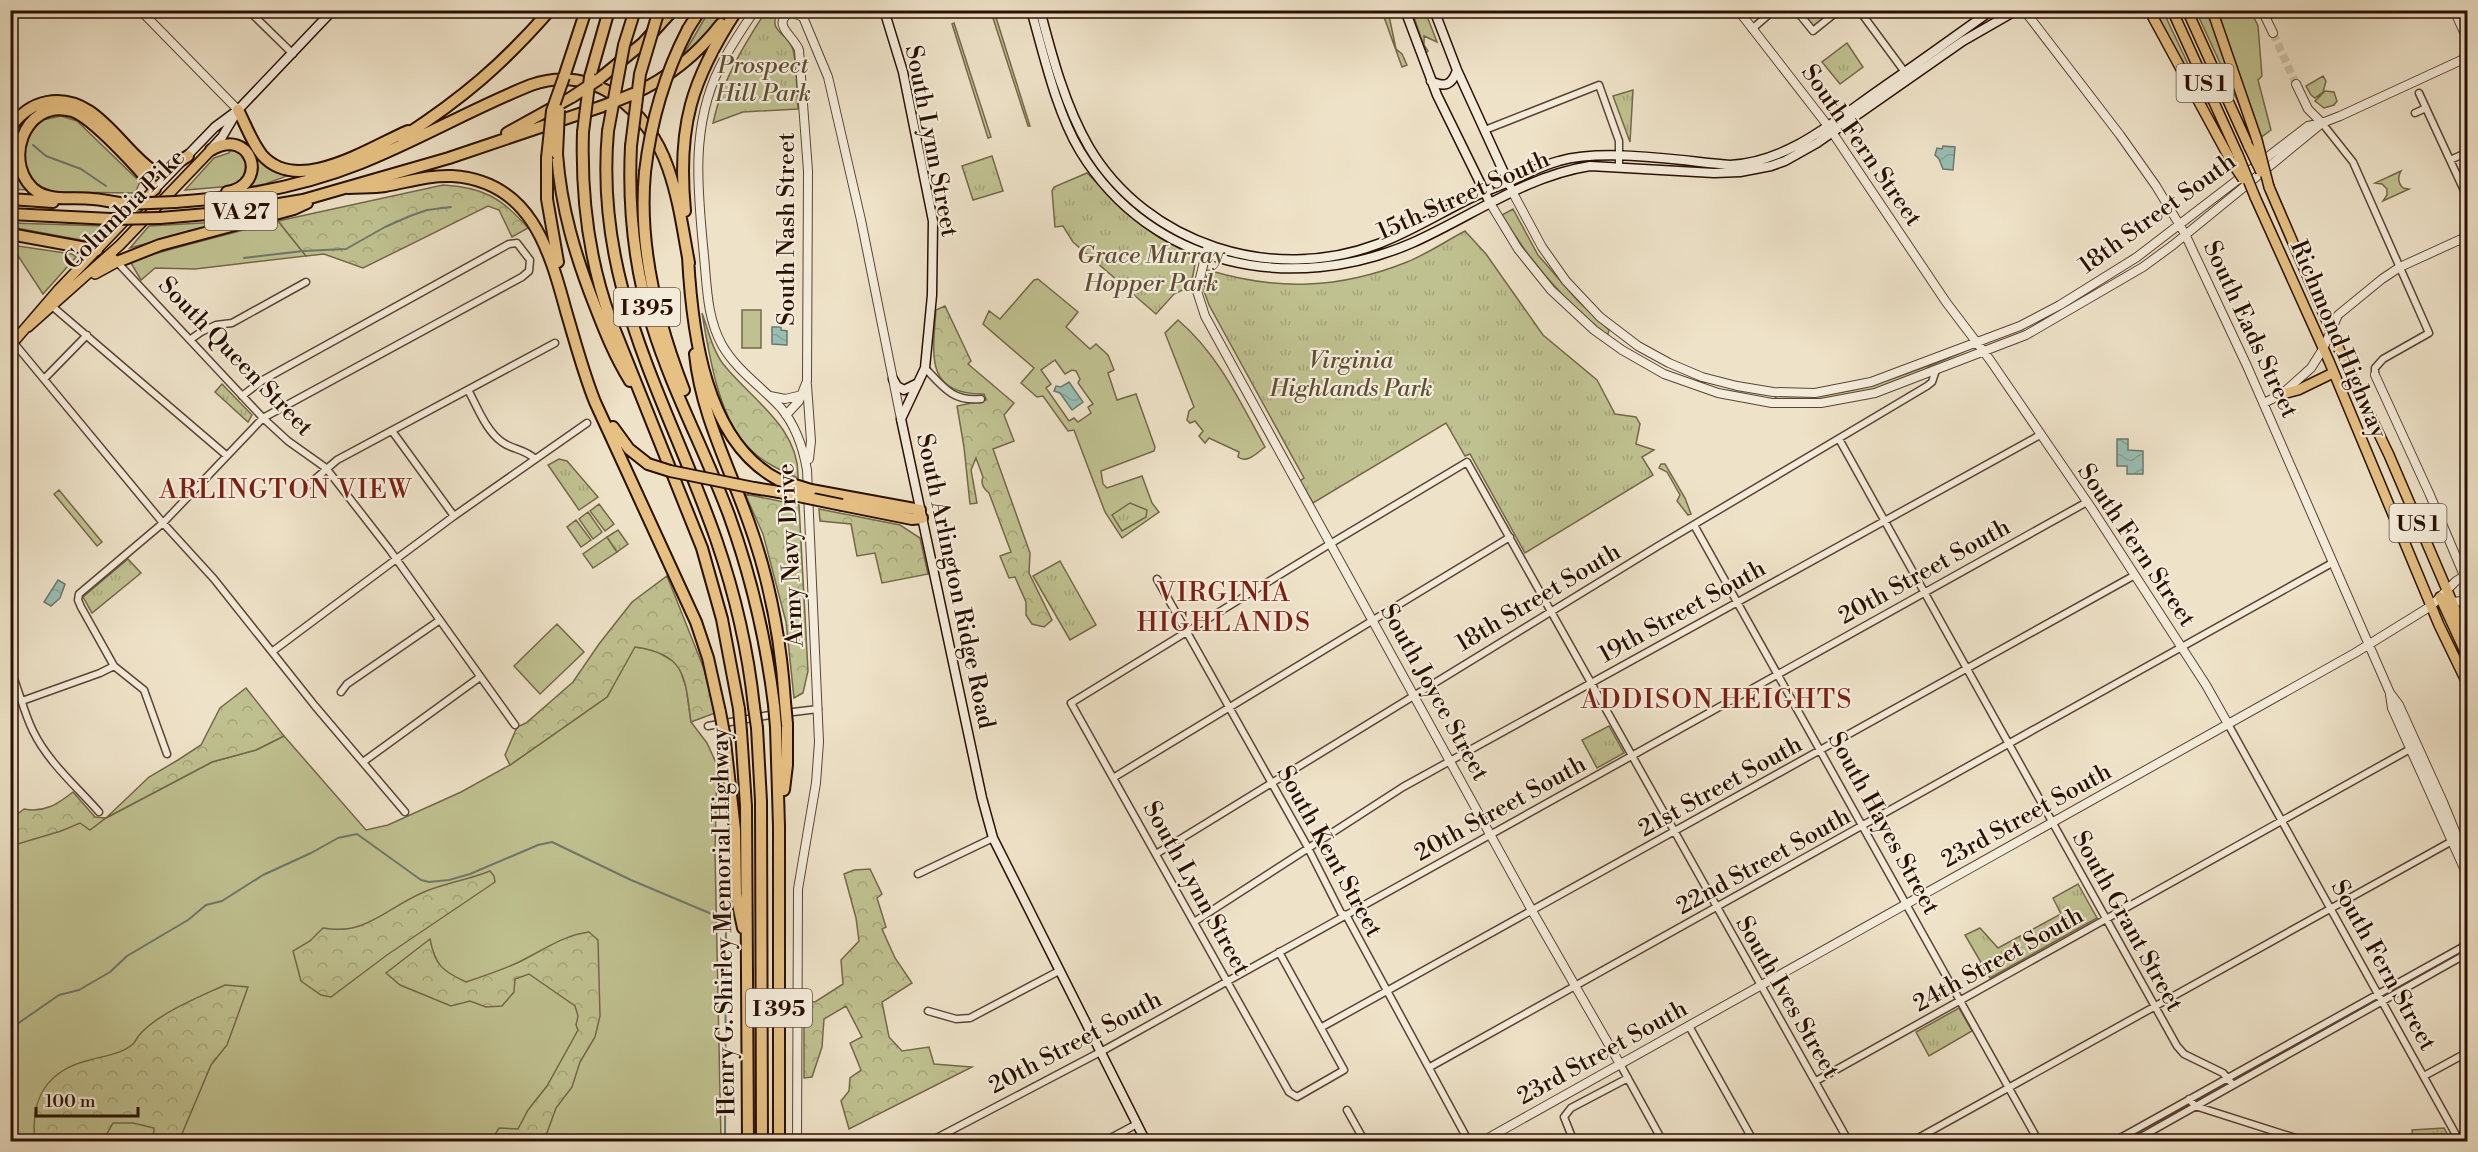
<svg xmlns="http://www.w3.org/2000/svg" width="2478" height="1152" font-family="'Libre Bodoni',serif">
  <defs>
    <pattern id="forest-crowns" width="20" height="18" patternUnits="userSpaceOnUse" patternTransform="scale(1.5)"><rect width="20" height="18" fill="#c0c190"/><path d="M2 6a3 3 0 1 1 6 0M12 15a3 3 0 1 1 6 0" fill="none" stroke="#a5a57b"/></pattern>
    <pattern id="park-tufts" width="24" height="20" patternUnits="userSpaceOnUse" patternTransform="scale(1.5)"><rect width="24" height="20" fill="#c0c190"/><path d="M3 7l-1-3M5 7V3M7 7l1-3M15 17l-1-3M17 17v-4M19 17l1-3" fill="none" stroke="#a5a57b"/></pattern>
    <pattern id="water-waves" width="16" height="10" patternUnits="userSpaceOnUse" patternTransform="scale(1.5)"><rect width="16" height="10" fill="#99beb4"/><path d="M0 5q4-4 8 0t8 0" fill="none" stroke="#84a299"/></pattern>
  </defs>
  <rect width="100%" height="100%" fill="#eee2c8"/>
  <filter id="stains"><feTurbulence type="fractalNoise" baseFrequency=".00333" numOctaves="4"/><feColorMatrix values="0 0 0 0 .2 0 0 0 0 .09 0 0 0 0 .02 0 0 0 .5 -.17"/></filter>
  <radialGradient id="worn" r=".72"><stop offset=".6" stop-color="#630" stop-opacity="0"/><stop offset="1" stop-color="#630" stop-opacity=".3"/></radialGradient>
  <path fill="#c0c190" stroke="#746849" stroke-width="1.5" fill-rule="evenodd" d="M709,11h16l-24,29 -20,19z
    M994,11l36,115h-2l-37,-114z
    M1379,11h9l8,38 6,5 5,11 -5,2 -18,-50z
    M1412,11h13l12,31 -13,-6v9l4,6 -2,2z
    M2152,11h11l44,93 -2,2z
    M2196,11h12l36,104z
    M2216,11h35l7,15 4,50 -4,4 13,50 -11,8z
    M954,23l37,114 -3,1 -36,-114z
    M2323,76l3,5 -3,11 -8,6 -4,-3 -5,-9z
    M2325,91l9,1 3,9 -3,4 -10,3 -9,-7z
    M30,112l1,3c-22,23 -25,50 -4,75l-16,-1v-56l6,-9z
    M61,116l16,5 63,61 -5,11 -80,-1 -18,-7 -11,-15 -3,-17 6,-19 13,-14z
    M231,149l9,5 6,9 -2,15 -11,8 -48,4 29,-32 15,-5z
    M254,155l12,11 21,10 -22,8 -17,3 8,-20z
    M2401,171c-4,7 -3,12 2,17l6,1 -26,12 4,-6v-6l-5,-5 -7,-1z
    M1513,209l25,46 40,46 31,29 -1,4h-3c-42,-34 -75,-72 -103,-119z
    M278,221l28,35 -111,13 -40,-1 -14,12 -10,-17 9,-5 39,-11z
    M219,222v2l-89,24 19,-22z
    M11,223l95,3 -14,16 -81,-15z
    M11,245l61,9 4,3 -33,37z
    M1038,279l40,33 -12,15 24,22 6,-5 12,11 6,15 -6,3 9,27 19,-6 19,53 -1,4 -53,20 2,13 4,4 35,-12 10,27 7,9 -37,26 -17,-26 -31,-82 -6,1 -25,-35 -6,1 -16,-14 13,-15 -51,-44 6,-13 11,8 34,-39zM1055,360l10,14 7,-4 4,1 4,8 -2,4 15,21 -5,3 3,6 -13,9 -4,-4 -5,3 -23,-33 5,-4 -10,-14z
    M742,310h19v38h-19z
    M1178,320c41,35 62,82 87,127 -8,6 -18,17 -27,10l1,-5 -30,-14 -4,5 -6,-7 4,-5 -8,-10 -5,2 -3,-3 2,-9 5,-4 -29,-74z
    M1965,351l-35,15 -7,5 -52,20 -50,9 -47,-1 3,-3c67,5 126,-20 188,-45z
    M1661,464h4l20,34 6,16 -3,1 -11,-14 3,-6 -13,-23 -8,-4z
    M59,490l43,52 -5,4 -43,-52z
    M599,504l15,20 -9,7 -15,-20z
    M588,512l14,20 -9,7 -14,-20z
    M576,520l15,20 -10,7 -14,-20z
    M607,537l10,15 -24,16 -10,-14z
    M557,624l27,28 -44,42 -26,-28z
    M634,647l19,2 25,15 8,23 5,35 16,21 10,22 -2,88 6,288h-710v-310l41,-15 54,2 106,-56 44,-12 28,-14 82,94 22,-5 73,-33 49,-27 97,-68z"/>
  <path fill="url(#forest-crowns)" stroke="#746849" stroke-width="1.5" d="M443,185c40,2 59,13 85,43l-16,9 -13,-27 -11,-4 -125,62 -39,-14 -18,2 -28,-35z
    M945,306l26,55 -3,3 46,39 -10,12 10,26 -21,8 37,104 -1,20 23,47 -8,7 -12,-3 -6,-9v-13l-11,-25 -6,1 -9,-22 11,-4 -22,-59c-5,-4 -9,-9 -6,-16l-7,-19 -5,12 6,33 -7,1 -6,-57 -7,-41 29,-6 -2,-6c-60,1 -51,-40 -48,-84z
    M702,313c6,16 11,39 22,52 27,34 76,63 74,113 -16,-7 -34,-15 -47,-28 -32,-28 -42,-96 -49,-137z
    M745,494l54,11 9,166 -5,22 -9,5 -8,-76 -23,-88z
    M819,509l81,16 20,13 8,36 -46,9 -7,-30 -18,3 -6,-32 -31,-3z
    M667,576l37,93 11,44 -24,9c-6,-45 -5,-68 -56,-75l-28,50 -97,68 -5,-10 12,-28 9,-4 47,-41 26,-38 33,-42z
    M246,688l38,48 -28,14 -44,12 -106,56 -16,12 -10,-7 -19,8 -50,15v-27l13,-10c20,4 34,-5 49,-17l22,25 11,1 43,-41 29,-17 23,-15 19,-37z
    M870,869l12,25 -5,4 9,29 -4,2 13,29 17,25 -30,19 7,35 13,14 27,-4 5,17 38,3 -123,62 -8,-28 8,-10 1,-13 11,-8 -11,-27 12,-6 -16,-31 -22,13 -2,28 -10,30 -8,1v-77l11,1 28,-18 -2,-24 18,-19 -3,-23 -12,-44 10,-4z
    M490,871l4,5 1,6 -108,73 -56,42 -10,-2 -20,-14 -8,-30 17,-10 13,-13c43,8 63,-20 101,-36 21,-9 44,-12 66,-21z
    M589,932l9,8 2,76 -5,21 -15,25 -8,25 -16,21 -12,33h-53l8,-13 19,1 10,-19 19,-24 31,-56 -2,-5 2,-9 -3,-10 -46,-32 -14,5 -1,13 -12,14 -16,1 -16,-6 -19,5 -51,-21 -14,-12 44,-34c5,26 12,32 36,43 18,-6 36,-12 53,-20 25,-12 42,-26 70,-30z
    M225,985l23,2 -21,58 -16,20 -32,76h-26l1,-13 -21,-5h-20l-10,18h-68c-5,-42 12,-71 55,-81 13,-4 32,-6 43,-16 3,-3 5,-8 8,-11 20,-21 58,-36 84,-48z"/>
  <path fill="url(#park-tufts)" stroke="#746849" stroke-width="1.5" d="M766,11h11c-8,22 8,20 15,36 5,11 5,49 6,62l-55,3 -30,11c9,-42 30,-77 53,-112z
    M1798,11h35l-21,16z
    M1847,43l16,24 -23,17 -18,-22z
    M1633,90l-3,52 -17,-46z
    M992,156l11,35 -30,9 -11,-34z
    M1087,173l53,51 20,14 32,17 3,9 -4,22 -17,8 -18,20 -83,-72 -10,-16 -8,1 -3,-36 2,-4z
    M1465,231l21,23 57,81 54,45 18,34 21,3 4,7 -4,20 18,6 -12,7 11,18 -128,78 -55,-99 -5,2 -19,-33 -133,80 -13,-22 4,-3 -95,-173 -5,-14 4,-21c69,21 132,19 199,-8 20,-8 39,-21 58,-31z
    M222,384l30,31 -4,7 -33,-30z
    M559,459l8,2 31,36 -19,13 -31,-45z
    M1130,503l17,7 -1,7 -24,14 -10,-16z
    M618,530l10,14 -11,8 -10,-15z
    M128,559l13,14 -49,40 -9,-16z
    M1060,561l36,64 -26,15 -37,-64z
    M1609,726l15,27 -27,15 -15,-28z
    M2078,884l19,34 -107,60 -25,-43 15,-7 18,20 63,-34 -8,-16z
    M1959,1008l13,23 -43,25 -13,-24z
    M2444,1128l5,9 12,-5h6v9h-54l-1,-11z"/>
  <path fill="url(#water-waves)" stroke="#6c786d" stroke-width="1.5" d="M1943,146l12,1 -2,23 -10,-1 -4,-10 -4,-4 2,-7 5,1z
    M772,327h9v3l6,1v14l-15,-1z
    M1069,382l14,20 -11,8 -12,-17 -6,-2 2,-5 5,1z
    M2117,439h11v11l15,1v23h-16v-8h-10z
    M58,580l7,4 -5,14 -9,8 -7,-4z"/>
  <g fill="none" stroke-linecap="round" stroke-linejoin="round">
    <path stroke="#6c786d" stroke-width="2" d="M33,145l13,11 35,13 25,17
      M244,258l59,-7 43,-2 39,-22 25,-11 17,-6 24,-3
      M10,1029l49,-34 20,-5 31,-18 17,-16 61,-36 18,-15 16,-4 41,-26 48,-22 27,-15 19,-4 64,46 8,2 20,-2 21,-6 68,-29 14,-3 79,38 95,40 -1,222"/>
    <path stroke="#d0c2aa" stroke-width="8" stroke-dasharray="8 4" stroke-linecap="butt" d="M2273,33l23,51"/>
    <defs>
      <path id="minor" d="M248,10l45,44
        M1796,10l17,21 26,-21
        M1859,10l48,65
        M1752,29l22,-19
        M2419,93l49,106
        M2415,113l11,-5
        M2322,123l31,39 76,171 -46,26 -8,9v7
        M1485,130l114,-45 20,56v26
        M2450,160l18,-8
        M117,262l146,156 25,23 38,27 63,81 126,176
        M53,307l173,148
        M191,339l10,-7 15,-7 16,-2 74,-41
        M14,343l149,180 51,56 101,127 90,106
        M925,368c18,19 28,34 56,31
        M45,378l42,-43
        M468,390c9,16 18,41 34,52 11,8 23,7 33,17
        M392,431l62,85
        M1839,439l338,607 7,8 39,19 10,12
        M306,487l31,-27 218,-117
        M1694,525l345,617
        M1157,579l149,265 35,69 5,2 123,227
        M273,651l181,-135 133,-93
        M10,669c9,20 13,42 23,62 15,31 43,55 66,81
        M341,692l6,-8 93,-64
        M22,701l78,-28 14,-7
        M785,713l33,-4
        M2228,724l227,409
        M708,726l67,-12
        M167,754l-23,-64 -30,-24 -33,-59 -3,-7 1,-6 84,-71 100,-105 259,-141 7,-6 1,-11 -13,-17 -8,1 -246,136 -21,16
        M363,762l117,-85
        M1113,778l397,-241
        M1156,854l502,-308 269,-160 5,-4 4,-12
        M918,874l75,-36
        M1194,922l209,-135 637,-352
        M1279,952l65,118 -47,27 -8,-5 -218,-389 254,-156 142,-85 382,680
        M928,1011l28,8 14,-1 89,-47
        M1689,1026l65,116
        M1322,1027l813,-452
        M1620,1064l43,78
        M1430,1067l902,-504
        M2424,1076l44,-24
        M1816,1081l596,-333
        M2189,1099l6,7 113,36
        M1347,1110l18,32
        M929,1142l177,-93 981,-547
        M1103,1142l34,-18
        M1574,1142l-10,-25 7,-9 57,-30
        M1911,1142l543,-302
        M2113,1142l355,-198
        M2132,1142l336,-189"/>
      <path id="tertiary" d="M140,10l98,100
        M755,10c-13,19 -26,38 -36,59 -29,59 -21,124 -15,187 3,31 3,62 18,89 15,26 39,41 59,63 15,18 22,39 26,62l12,272 -3,41 -18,106 -1,253
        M1738,10l90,116 118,176 44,58 102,149 114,176 22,39
        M2024,10l96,125 36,51 29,48 62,132 143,327 9,12 44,97 25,61
        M2262,10l11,23
        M2454,10l14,31
        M2296,84l12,25 14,14
        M1513,193l29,54 24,34 34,36 38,29 31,17 33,14 35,9 36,6 42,1 56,-11 149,-56 40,-21 77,-48 171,-131 14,-3 18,-7 128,-59
        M1490,203l28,46 33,41 43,40 28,20 42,24 54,19 54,10h49l54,-10 151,-58 117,-68 30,-22 148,-121
        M1207,249l-10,42 8,25 330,600 85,148
        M2375,375l55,120 38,90
        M807,385l4,56 -2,18
        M770,396l15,3 17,-4
        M2264,403l18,-9 29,-26 12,-19 15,-34 44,-36 18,-12 68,-31
        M786,415l13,-14 8,-20 1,-210 -9,-121c-5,-14 -29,-26 -8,-38l12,5 25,60 33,143 40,199
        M2447,603l21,-3
        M2390,695l2,13 76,169
        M1481,1142l874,-489 76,-47 25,-25 12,-7"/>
      <path id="secondary" d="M884,10l19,62 30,149 -1,74 -7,73 -24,51 81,379 11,40 153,304
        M1031,10c13,45 25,101 49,141 71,117 212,144 332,92 59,-26 113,-67 178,-77l124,7 26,-1 31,-6 14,-5 32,-18 146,-102 54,-31
        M1040,10c12,46 25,96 49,137 58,98 184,137 289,97 32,-12 62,-31 93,-46 14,-7 28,-12 42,-18 15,-7 30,-15 46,-19 46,-13 123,0 171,4 58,-3 103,-43 149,-75 38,-26 75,-53 113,-80
        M1405,10l32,85 53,108
        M1434,10l23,60 53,116
        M1431,81c14,7 21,4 26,-11
        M211,149l11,-12 13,-22
        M155,189l60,-62 23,-17 95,-100
        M893,379l4,7 7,4 14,-7"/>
      <path id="primary" d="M95,274l22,-12 -5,-4
        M28,327l92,-82 91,-95
        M10,346l49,-57 96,-100"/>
      <path id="trunk" d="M2149,10l82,151
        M2172,10l66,145
        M2187,10l62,137
        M2212,10l45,130
        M2269,187l76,176 44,92 79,184
        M2255,197l74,164 110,264 29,60
        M2282,394l16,-4 35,-17
        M2440,597l28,61"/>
      <path id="motorway" d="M688,29l12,-19
        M624,45l11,-35
        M564,77l22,-67
        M590,77l19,-67
        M599,79l44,-36 30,-33
        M633,94c35,-16 64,-39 88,-70
        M238,110c8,15 13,31 24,45 36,41 108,-8 146,-24
        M10,128c9,-13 22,-23 37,-26 48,-9 72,45 105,68l12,1 24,-15
        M608,131c-14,156 59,268 108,408 19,55 32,111 38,168
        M583,132c-2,65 5,125 27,186l92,230 20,71 17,90
        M507,133l65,-36
        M403,137c60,-39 100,-73 147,-127
        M631,146c-3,61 3,121 21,179 20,65 53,126 77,190 22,61 37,125 45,190
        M211,150c41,-24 59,35 16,42
        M557,154c4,54 18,101 38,152 10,26 20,51 35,75
        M547,158v41l11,63
        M645,172c-7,75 12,149 39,218
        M348,188c12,-1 25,0 37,-2 23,-4 43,-11 67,-10 78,5 97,72 114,135 9,30 17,61 29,91l101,220 12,36 12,54
        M10,199l43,3
        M175,202c64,-4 126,-15 186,-39 58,-23 112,-55 170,-78 64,-22 117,25 137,83 11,31 15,63 21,95
        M125,204c-11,-2 -21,-4 -32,-5 -17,-2 -39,2 -54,-6 -39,-25 -16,-96 33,-82 20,6 69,60 83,78
        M685,211c-8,-84 6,-131 52,-201
        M10,214l101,5
        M160,218l71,-6 72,-12 146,-42 157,-53
        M10,234l87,16
        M688,257c4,75 17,185 91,223
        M117,262l43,-17 134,-36 13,-6
        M695,354c6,60 34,112 54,169 21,58 32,117 36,179
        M613,427l16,22 19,15
        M754,488l25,4
        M811,490l109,20
        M842,505l70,14 10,-1
        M776,727l3,99v316
        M757,728l4,73 1,341
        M741,731l5,75 2,336
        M724,733l11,97 1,65 7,33
        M784,790l3,-25v-41"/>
    </defs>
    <use href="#minor" stroke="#5a4434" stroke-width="9"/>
    <use href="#tertiary" stroke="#5a4434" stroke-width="10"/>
    <use href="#secondary" stroke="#291002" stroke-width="11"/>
    <use href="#primary" stroke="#291002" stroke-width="12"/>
    <use href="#trunk" stroke="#291002" stroke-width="12"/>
    <use href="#motorway" stroke="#291002" stroke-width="14"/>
    <use href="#minor" stroke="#f4ecdb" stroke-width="6"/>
    <use href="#tertiary" stroke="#f4ecdb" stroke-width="8"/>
    <use href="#secondary" stroke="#f4ecdb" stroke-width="8"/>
    <use href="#primary" stroke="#e7c184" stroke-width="9"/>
    <use href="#trunk" stroke="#e7c184" stroke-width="9"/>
    <use href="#motorway" stroke="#e7c184" stroke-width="10"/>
    <defs>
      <path id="trunk-bridge" d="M2257,140l12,47
        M2249,147l12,25
        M2238,155l17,42
        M2231,161l12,18"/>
      <path id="motorway-bridge" d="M572,97l27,-18
        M606,105l27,-11
        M608,131l16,-86
        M583,132l7,-55
        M631,146l9,-72 19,-64
        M557,154l2,-44
        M547,158l5,-47 12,-34
        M645,172c6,-52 19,-97 43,-143
        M125,204l50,-2
        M111,219l49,-1
        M648,464l22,7 84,17
        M779,480l32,10
        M779,492l63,13
        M785,702l2,22
        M774,705l2,22
        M754,707l3,21
        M739,709l2,22
        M720,712l4,21"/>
    </defs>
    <use href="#trunk-bridge" stroke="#291002" stroke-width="12" stroke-linecap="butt"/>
    <use href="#motorway-bridge" stroke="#291002" stroke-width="14" stroke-linecap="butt"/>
    <use href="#trunk-bridge" stroke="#e7c184" stroke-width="9"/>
    <use href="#motorway-bridge" stroke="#e7c184" stroke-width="10"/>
  </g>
  <g text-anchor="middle" stroke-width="4.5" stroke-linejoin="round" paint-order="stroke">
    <g fill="#f4ecdb" stroke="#665243" stroke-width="1.5">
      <rect x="2176.5" y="64" width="57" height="38" rx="4.5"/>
      <rect x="205" y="192" width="72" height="38" rx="4.5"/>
      <rect x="614" y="288" width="66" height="38" rx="4.5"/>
      <rect x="2389.5" y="504" width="57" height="38" rx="4.5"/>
      <rect x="746" y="989" width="66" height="38" rx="4.5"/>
    </g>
    <g font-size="22" font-weight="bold" fill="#291002">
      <text x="2205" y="91">US 1</text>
      <text x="241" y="219">VA 27</text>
      <text x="647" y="315">I 395</text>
      <text x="2418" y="531">US 1</text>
      <text x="779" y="1016">I 395</text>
    </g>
    <g font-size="24" font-style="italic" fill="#5e4e34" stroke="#f4ecdb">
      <text x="763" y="73">Prospect<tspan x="763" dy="28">Hill Park</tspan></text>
      <text x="1151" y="263">Grace Murray<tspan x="1151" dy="28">Hopper Park</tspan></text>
      <text x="1351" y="368">Virginia<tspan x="1351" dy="28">Highlands Park</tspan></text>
    </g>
    <g font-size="24" fill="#291002" stroke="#f4ecdb">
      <text transform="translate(932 141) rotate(79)" y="8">South Lynn Street</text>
      <text transform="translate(1862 145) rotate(55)" y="8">South Fern Street</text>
      <text transform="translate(1463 195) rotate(-24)" y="8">15th Street South</text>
      <text transform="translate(124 209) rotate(-45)" y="8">Columbia Pike</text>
      <text transform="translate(2157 213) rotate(-36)" y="8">18th Street South</text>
      <text transform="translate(786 229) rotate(-90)" y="8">South Nash Street</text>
      <text transform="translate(2251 329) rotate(65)" y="8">South Eads Street</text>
      <text transform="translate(2339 339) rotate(67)" y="8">Richmond Highway</text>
      <text transform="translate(236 356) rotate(46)" y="8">South Queen Street</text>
      <text transform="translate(2137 545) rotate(56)" y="8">South Fern Street</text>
      <text transform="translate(790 555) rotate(-93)" y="8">Army Navy Drive</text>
      <text transform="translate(1924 571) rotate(-29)" y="8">20th Street South</text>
      <text transform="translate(956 581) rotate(78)" y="8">South Arlington Ridge Road</text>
      <text transform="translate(1538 597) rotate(-31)" y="8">18th Street South</text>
      <text transform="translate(1682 611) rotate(-29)" y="8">19th Street South</text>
      <text transform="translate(1435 692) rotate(61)" y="8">South Joyce Street</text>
      <text transform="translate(1720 786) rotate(-29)" y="8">21st Street South</text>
      <text transform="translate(1500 808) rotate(-29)" y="8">20th Street South</text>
      <text transform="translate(2026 815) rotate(-29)" y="8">23rd Street South</text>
      <text transform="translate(1884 823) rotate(61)" y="8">South Hayes Street</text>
      <text transform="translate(1330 851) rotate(61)" y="8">South Kent Street</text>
      <text transform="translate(1763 861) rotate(-29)" y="8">22nd Street South</text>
      <text transform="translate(1197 888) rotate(61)" y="8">South Lynn Street</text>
      <text transform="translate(2128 921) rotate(61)" y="8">South Grant Street</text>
      <text transform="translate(723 922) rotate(-91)" y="8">Henry G. Shirley Memorial Highway</text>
      <text transform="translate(1998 959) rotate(-29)" y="8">24th Street South</text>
      <text transform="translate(2384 965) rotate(61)" y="8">South Fern Street</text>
      <text transform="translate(1788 997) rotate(60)" y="8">South Ives Street</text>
      <text transform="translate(1075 1042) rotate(-28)" y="8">20th Street South</text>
      <text transform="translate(1602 1052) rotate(-29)" y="8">23rd Street South</text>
    </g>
    <g font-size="26" letter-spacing="1.5" fill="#7a1f14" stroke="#f4ecdb">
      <text x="286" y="498">ARLINGTON VIEW</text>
      <text x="1224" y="601">VIRGINIA<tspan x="1224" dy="30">HIGHLANDS</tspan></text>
      <text x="1717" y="708">ADDISON HEIGHTS</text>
    </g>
  </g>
  <rect width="2478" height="1152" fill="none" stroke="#eee2c8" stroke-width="36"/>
  <rect x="12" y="12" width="2454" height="1128" fill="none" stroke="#291002" stroke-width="3"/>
  <rect x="18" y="18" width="2442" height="1116" fill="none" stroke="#291002" stroke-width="1.5"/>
  <path d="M36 1107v9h102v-9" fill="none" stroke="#291002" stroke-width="3"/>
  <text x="45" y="1107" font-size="18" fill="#291002" stroke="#f4ecdb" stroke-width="4.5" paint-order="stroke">100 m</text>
  <rect width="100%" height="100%" filter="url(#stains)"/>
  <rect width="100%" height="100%" fill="url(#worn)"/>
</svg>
